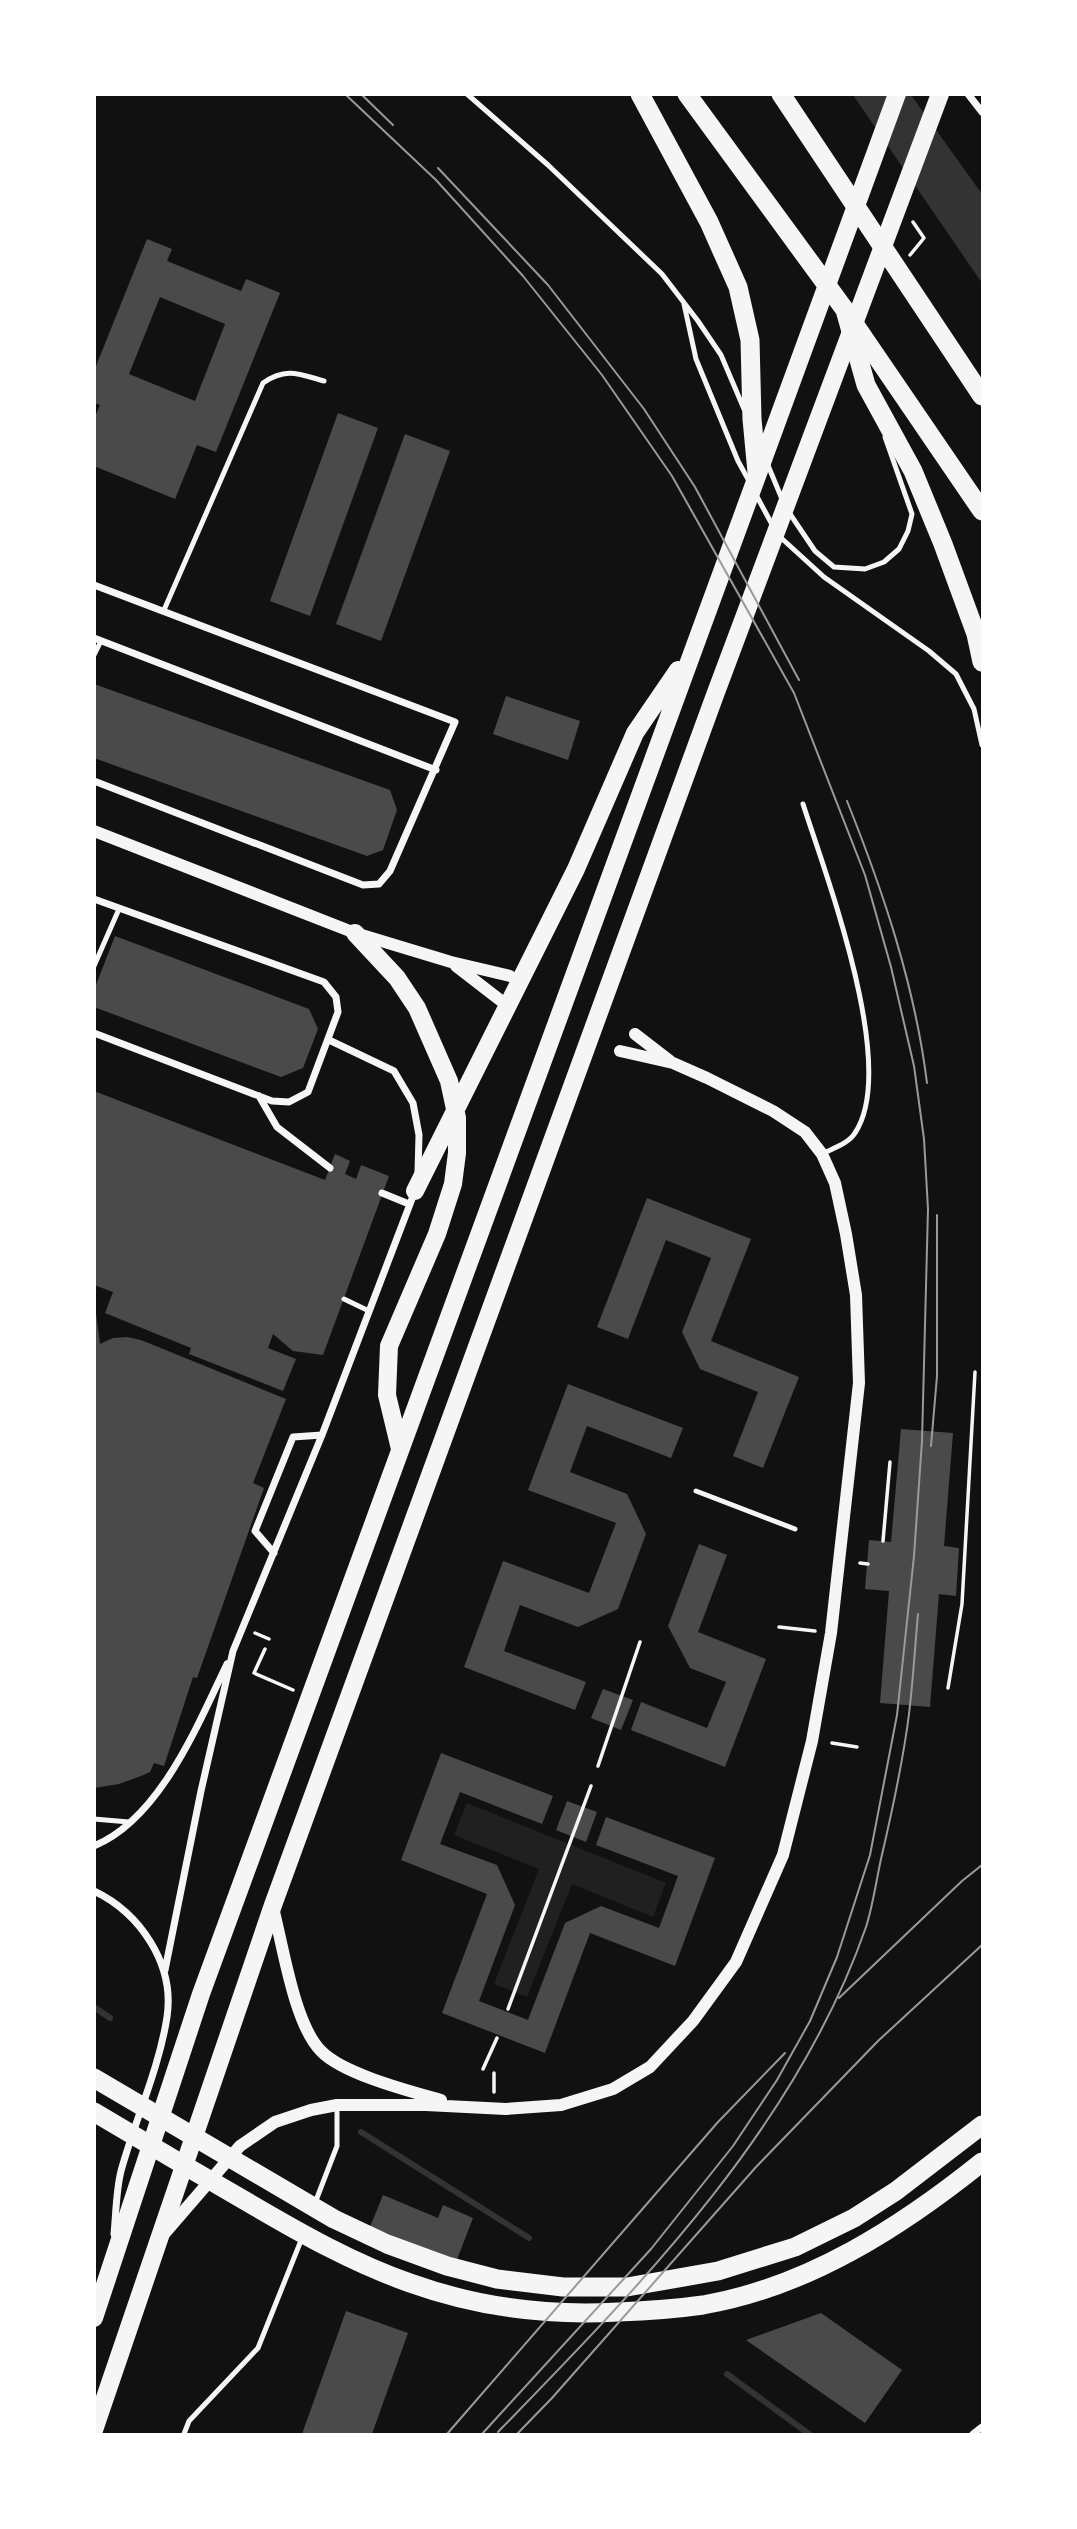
<svg xmlns="http://www.w3.org/2000/svg" width="1077" height="2529" font-family="'Exo 2',sans-serif">
  <rect width="100%" height="100%" fill="#111"/>
  <path fill="#202020" d="M467,1803l199,80 -13,34 -81,-33 -45,113 -33,-13 45,-115 -85,-34z"/>
  <path fill="#333" d="M853,95h58l71,99v89z"/>
  <g fill="none" stroke-linecap="round" stroke-linejoin="round">
    <path stroke="#333" stroke-width="6" d="M94,2007l16,11
      M361,2132l168,106
      M727,2374l82,60"/>
  </g>
  <path fill="#4a4a4a" fill-rule="evenodd" d="M147,239l25,10 -5,12 74,30 5,-12 34,14 -64,159 -19,-7 -22,54 -81,-33v-47l6,-14 -6,-2v-32zM160,297l65,27 -30,77 -66,-27z
    M338,413l40,15 -68,188 -40,-15z
    M405,434l45,17 -69,190 -45,-17z
    M94,684l296,106 7,20 -14,40 -16,6 -273,-98z
    M506,696l74,25 -12,39 -75,-26z
    M115,936l194,73 9,20 -15,39 -22,9 -187,-70v-17z
    M94,1091l231,89 10,-26 15,7 -5,13 11,5 5,-14 28,11 -66,179 -30,-4 -20,-17 -5,14 28,11 -13,32 -94,-37 2,-6 -86,-35 8,-21 -19,-7z
    M647,1198l104,41 -40,102 88,36 -36,91 -30,-12 25,-64 -58,-23 -18,-37 29,-74 -45,-18 -38,99 -31,-12z
    M94,1313h2l4,31 13,-6 14,-1 14,3 145,59 -33,84 11,5 -67,190 -4,-1 -29,89 -10,-3 -4,9 -9,4 -22,8 -25,4z
    M568,1384l115,44 -12,30 -84,-32 -17,46 57,22 19,40 -28,75 -40,18 -58,-22 -16,46 82,31 -11,28 -111,-43 39,-106 86,32 27,-70 -88,-33z
    M901,1429l52,4 -9,113 15,2 -3,48 -17,-2 -9,113 -50,-4 9,-112 -24,-2 4,-49 22,2z
    M699,1544l28,11 -29,77 68,27 -41,108 -94,-37 10,-28 66,26 19,-46 -36,-14 -22,-42z
    M603,1689l30,11 -12,30 -30,-12z
    M441,1753l112,43 -11,28 -82,-32 -20,52 57,21 18,40 -36,96 49,19 37,-97 36,-17 58,22 19,-52 -82,-31 10,-28 109,41 -40,108 -85,-33 -45,120 -103,-40 45,-119 -86,-34z
    M567,1801l30,11 -11,30 -30,-12z
    M383,2195l55,23 5,-13 30,13 -17,44 -86,-35z
    M346,2311l62,22 -36,101h-70z
    M821,2313l81,57 -37,53 -119,-83z"/>
  <g fill="none" stroke-linecap="round" stroke-linejoin="round">
    <path stroke="#f5f5f5" stroke-width="3.5" d="M910,255l14,-17 -11,-16
      M883,1541l7,-79
      M860,1563l8,1
      M779,1627l36,4
      M255,1633l14,6
      M265,1649l-11,24 39,17
      M948,1688l14,-84 13,-232
      M832,1743l25,4
      M598,1766l42,-124
      M508,2009l83,-223
      M483,2069l14,-31
      M494,2092v-19"/>
    <path stroke="#f5f5f5" stroke-width="5" d="M467,94l81,71 114,109 36,47 23,34 23,54
      M684,304l12,55 42,102 11,20
      M767,463l15,36
      M755,493l19,35
      M788,511l27,40 19,16 31,2 19,-7 15,-13 9,-18 4,-17 -27,-77
      M779,536l45,41 105,74 27,23 18,35 8,36
      M164,610l99,-227c23,-16 36,-9 61,-2
      M94,655l7,-14
      M803,804c23,72 96,263 52,329 -6,10 -21,15 -31,20
      M94,966l25,-57
      M344,1299l25,12
      M696,1491l99,38
      M94,1819l35,3
      M315,2203l22,-57v-41
      M184,2434l5,-13 69,-73 44,-110"/>
    <path stroke="#f5f5f5" stroke-width="7" d="M968,94l14,18
      M94,585l361,137 -65,149 -11,13 -16,1 -269,-104
      M94,638l342,132
      M94,899l230,83 12,15 2,15 -30,80 -19,10 -17,-1 -178,-68
      M329,1040l65,31 19,32 6,32 -1,37
      M259,1096l18,31 53,41
      M382,1193l27,11
      M274,1553l-19,-22 38,-94 29,-2
      M94,1846c66,-27 104,-122 133,-182
      M94,1891c46,22 81,73 73,126 -8,52 -32,103 -46,154 -5,20 -5,43 -7,63
      M165,1970l36,-179 32,-140 89,-216 93,-244
      M973,2434l9,-7"/>
    <path stroke="#f5f5f5" stroke-width="12" d="M94,831l261,102 96,29 59,14
      M456,966l44,34
      M635,1034l35,27
      M273,1908c10,37 21,116 48,143 22,23 88,40 120,49
      M164,2234l76,-88 35,-24 36,-12 26,-5h89l80,4 55,-4 52,-16 37,-22 43,-46 43,-59 47,-107 29,-114 19,-108 28,-250 -3,-88 -10,-61 -11,-51 -13,-29 -17,-22 -32,-21 -66,-33 -34,-15 -53,-12"/>
    <path stroke="#f5f5f5" stroke-width="18" d="M355,933l42,45 20,30 32,73 8,37v35l-4,31 -16,50 -48,112 -2,49 13,54
      M415,1191l161,-322 59,-136 43,-63
      M94,2318l107,-324 696,-1900
      M94,2430l179,-525 442,-1210 225,-601"/>
    <path stroke="#f5f5f5" stroke-width="19" d="M640,94l69,128 29,65 12,53 2,79 5,53
      M687,94l158,216 21,75 47,86 30,73 33,90 6,28
      M781,94l201,302
      M853,322l129,189
      M94,2078l240,141 53,25 60,22 50,13 66,8h64l91,-16 77,-24 59,-29 42,-27 86,-66
      M94,2112c52,31 103,61 155,91 53,31 104,60 161,80 67,24 138,33 208,29 29,-1 57,-3 85,-7 105,-18 198,-78 279,-143"/>
    <path stroke="#9a9a9a" stroke-width="2" d="M345,94l91,86 87,96 79,99 70,101 122,217 71,182 26,92 23,99 10,73 4,70 -6,232 -8,115 -17,159 -27,140 -33,102 -27,64 -33,59 -44,66 -82,103 -169,185
      M361,94l32,31
      M438,168l110,117 96,124 51,78 104,193
      M847,801c36,90 68,185 80,282
      M931,1446l6,-70v-161
      M839,1998l123,-117 20,-16
      M498,2432c144,-148 299,-306 368,-505 7,-22 10,-45 15,-68 11,-47 22,-97 28,-145 4,-33 6,-67 9,-100
      M447,2434l271,-312 67,-69
      M517,2434l35,-36 204,-231 122,-126 104,-96"/>
  </g>
  <rect width="1077" height="2529" fill="none" stroke="#ffffff" stroke-width="192"/>
</svg>
